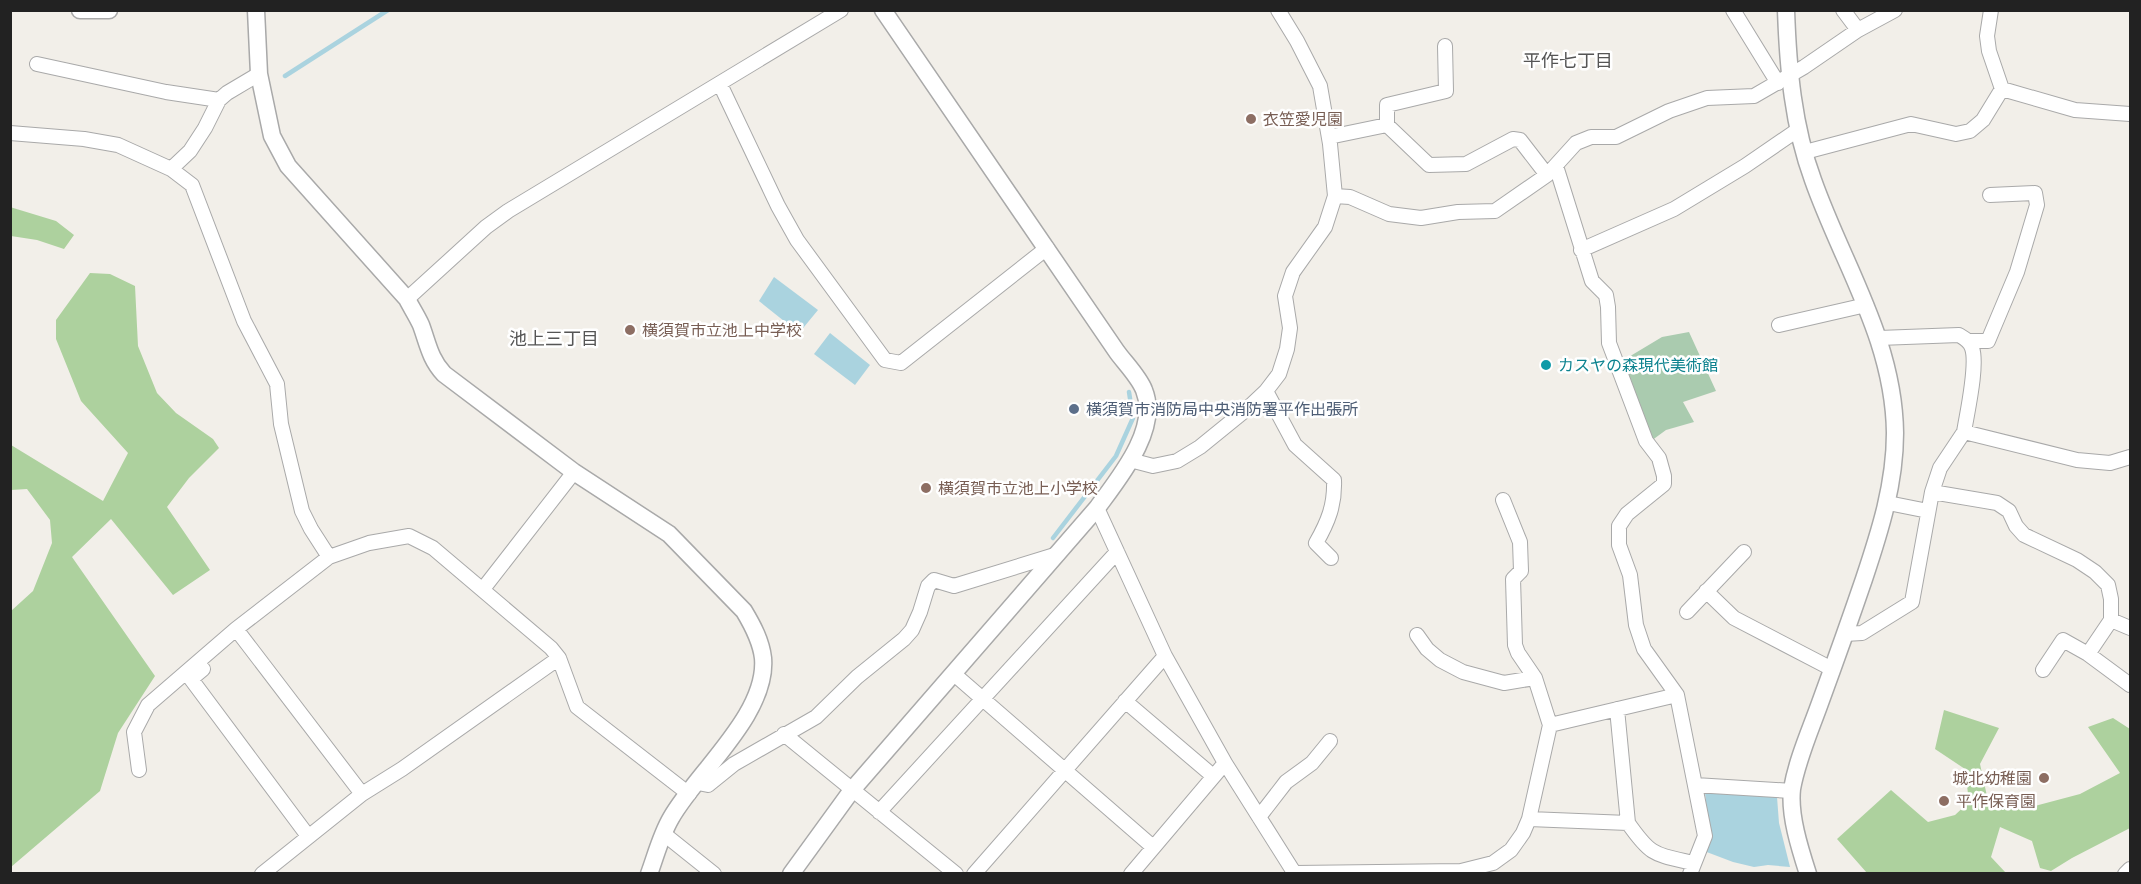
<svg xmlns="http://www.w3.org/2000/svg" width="2141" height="884" font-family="Commissioner,'Noto Sans JP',sans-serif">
  <rect width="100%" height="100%" fill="#f2efe9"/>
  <path fill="#add19e" d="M10,207l46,14 18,14 -10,14 -27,-9 -26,-4z
    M90,273l20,1 25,12 3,60 19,47 19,20 37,26 6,9 -30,30 -22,29 43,63 -37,25 -62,-76 -39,38 83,119 -37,57 -18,58 -89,76v-256l22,-20 19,-48 -2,-23 -23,-31 -16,1v-45l92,56 25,-48 -47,-52 -25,-62v-19z
    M1944,710l55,18 -19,36 10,46 41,-3 49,-13 40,-21 -32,-46 25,-9 17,11v99l-58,30 -21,13 -11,-3 -8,-27 -32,-14 -9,30 15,16h-139l-30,-34 54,-49 37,32 27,-7 14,-13 -4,-33 -30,-20z"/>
  <path fill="#aacbaf" d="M1689,332l27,59 -33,11 11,20 -28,8 -15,11 -29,-80 40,-24z"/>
  <path fill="#aad3df" d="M774,277l44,33 -19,23 -40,-32z
    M830,333l40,32 -15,20 -41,-31z
    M1705,793l72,4 2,26 11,44 -22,-2 -14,2 -21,-5 -29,-11 6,-14z"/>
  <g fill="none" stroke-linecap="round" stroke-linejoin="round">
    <path stroke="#aad3df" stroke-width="4.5" d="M285,76l103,-66
      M1053,538l63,-82 17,-38 -4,-26"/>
    <defs>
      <path id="minor" d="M1733,10l45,73
        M1843,10l15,20
        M37,64l129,28 53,8
        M720,84l58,122 19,34 88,120 16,3 146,-115
        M2002,89l73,21 55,4
        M1387,125v-20l59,-14 -1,-45
        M10,133l74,6 34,6 53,24 21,16 52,136 33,63 4,40 21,87 9,18 18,28
        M1329,137l58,-12 42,40 37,-1 47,-25 7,1 27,35
        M1805,152l106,-28 45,10 14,-3 13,-11 19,-31 -13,-38 -2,-15 4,-26
        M1556,166l36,115 14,14 2,12 1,36 37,98 13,17 5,18v8l-37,30 -8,12v19l11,30 6,50 8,24 33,46 28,141 -15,38
        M171,169l19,-18 15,-23 14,-28 8,-7 32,-19
        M1335,196l15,1 39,17 32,4 37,-6 37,-1 52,-36 29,-32 15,-6h25l53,-26 38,-13 47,-2 50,-29 54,-37 37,-20
        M1581,250l93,-41 71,-43 54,-37
        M407,299l79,-72 22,-16 333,-201
        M1779,325l87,-20
        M1879,338l80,-3c5,3 11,6 13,13 6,17 -5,65 -8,84l113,28 33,3 20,-6
        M1969,341h19l29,-69 20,-67 -2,-12 -45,2
        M1266,391l29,54 39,35c1,25 -6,42 -18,63l15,15
        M1130,460l23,6 24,-5 23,-14 48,-39 18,-17 13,-17 8,-25 3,-21 -5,-32 8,-24 32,-45 10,-31 -5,-52 -10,-58 -23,-45 -19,-31
        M1932,492l8,-24 24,-36
        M1888,503l40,8
        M1097,508l68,148 60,107 70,111
        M483,589l91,-117
        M1706,591l28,27 98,51
        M1687,612l57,-60
        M236,629l126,165
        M1845,634l17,-1 50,-31 20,-110 65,11 12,8 7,15 8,9 53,25 18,12 13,13 3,14v21l19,8
        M1417,635l10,14 13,11 23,12 41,11 31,-5
        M2088,654l23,-34
        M203,669l-12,10 117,157
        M2043,670l20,-30 25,14 42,31
        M954,674l199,173
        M1125,701l88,75
        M1617,709l11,114
        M1550,725l127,-30
        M784,734l172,140
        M139,770l-5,-38 14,-27 88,-76 93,-72 40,-14 40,-7 24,12 118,100 8,10 18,49 112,87
        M698,783l10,2 26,-21 82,-47 41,-40 47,-38 8,-9 8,-18 8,-26 6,-6 20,6 104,-32
        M1695,785l97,6
        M879,812l238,-260
        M1259,817l27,-35 26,-19 18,-22
        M1529,819l99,4c23,33 26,31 65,40
        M664,834l50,40
        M1295,873l166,-2 32,-8 18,-13 12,-17 6,-14 21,-94 -15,-47 -17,-25 -3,-8 -2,-66 8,-8 -1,-29 -17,-42
        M262,874l100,-80 40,-25 157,-111
        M974,874l191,-218
        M1131,874l94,-111
        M2125,874l5,-5"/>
      <path id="tertiary" d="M80,10h29
        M256,10l3,64 13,62 16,30 119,133c4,8 10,17 14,26 7,19 9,34 23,49l130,98 95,62 75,77c9,15 17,30 19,47 5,56 -66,114 -92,160 -10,17 -15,37 -22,56
        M1786,10c2,58 7,116 27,170 30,85 81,160 82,253 0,51 -15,98 -31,146 -14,41 -29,83 -44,124 -10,28 -23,57 -28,86 -3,26 8,60 16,85
        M791,874l61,-84 245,-282c22,-30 63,-79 47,-118 -5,-13 -19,-27 -27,-38l-234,-342"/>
    </defs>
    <use href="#minor" stroke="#a9a9a9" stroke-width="16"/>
    <use href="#tertiary" stroke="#a9a9a9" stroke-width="19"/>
    <use href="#minor" stroke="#fff" stroke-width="14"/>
    <use href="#tertiary" stroke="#fff" stroke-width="16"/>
  </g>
  <g fill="#8d6e63" stroke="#fff" stroke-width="2">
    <circle cx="1251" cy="119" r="6"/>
    <circle cx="630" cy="330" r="6"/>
    <circle cx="926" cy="488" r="6"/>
    <circle cx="2044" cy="778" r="6"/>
    <circle cx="1944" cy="801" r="6"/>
  </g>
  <circle fill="#0f9aa8" stroke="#fff" stroke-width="2" cx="1546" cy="365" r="6"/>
  <circle fill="#5c6f8a" stroke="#fff" stroke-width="2" cx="1074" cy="409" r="6"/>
  <g text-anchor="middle" stroke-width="5" stroke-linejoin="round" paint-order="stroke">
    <g font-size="16" fill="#785e54" stroke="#fff" text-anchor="start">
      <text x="1263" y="125">衣笠愛児園</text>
      <text x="642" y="336">横須賀市立池上中学校</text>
      <text x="938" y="494">横須賀市立池上小学校</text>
      <text x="2032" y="784" text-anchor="end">城北幼稚園</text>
      <text x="1956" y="807">平作保育園</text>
    </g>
    <g font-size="16" fill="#0d838f" stroke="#fff" text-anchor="start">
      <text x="1558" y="371">カスヤの森現代美術館</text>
    </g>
    <g font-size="16" fill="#4e5e75" stroke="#fff" text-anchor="start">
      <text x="1086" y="415">横須賀市消防局中央消防署平作出張所</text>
    </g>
    <g font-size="18" fill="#555" stroke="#fff">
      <text x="1568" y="67">平作七丁目</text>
      <text x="554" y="345">池上三丁目</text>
    </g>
  </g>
  <rect width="2141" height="884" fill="none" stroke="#222222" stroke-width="24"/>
</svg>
